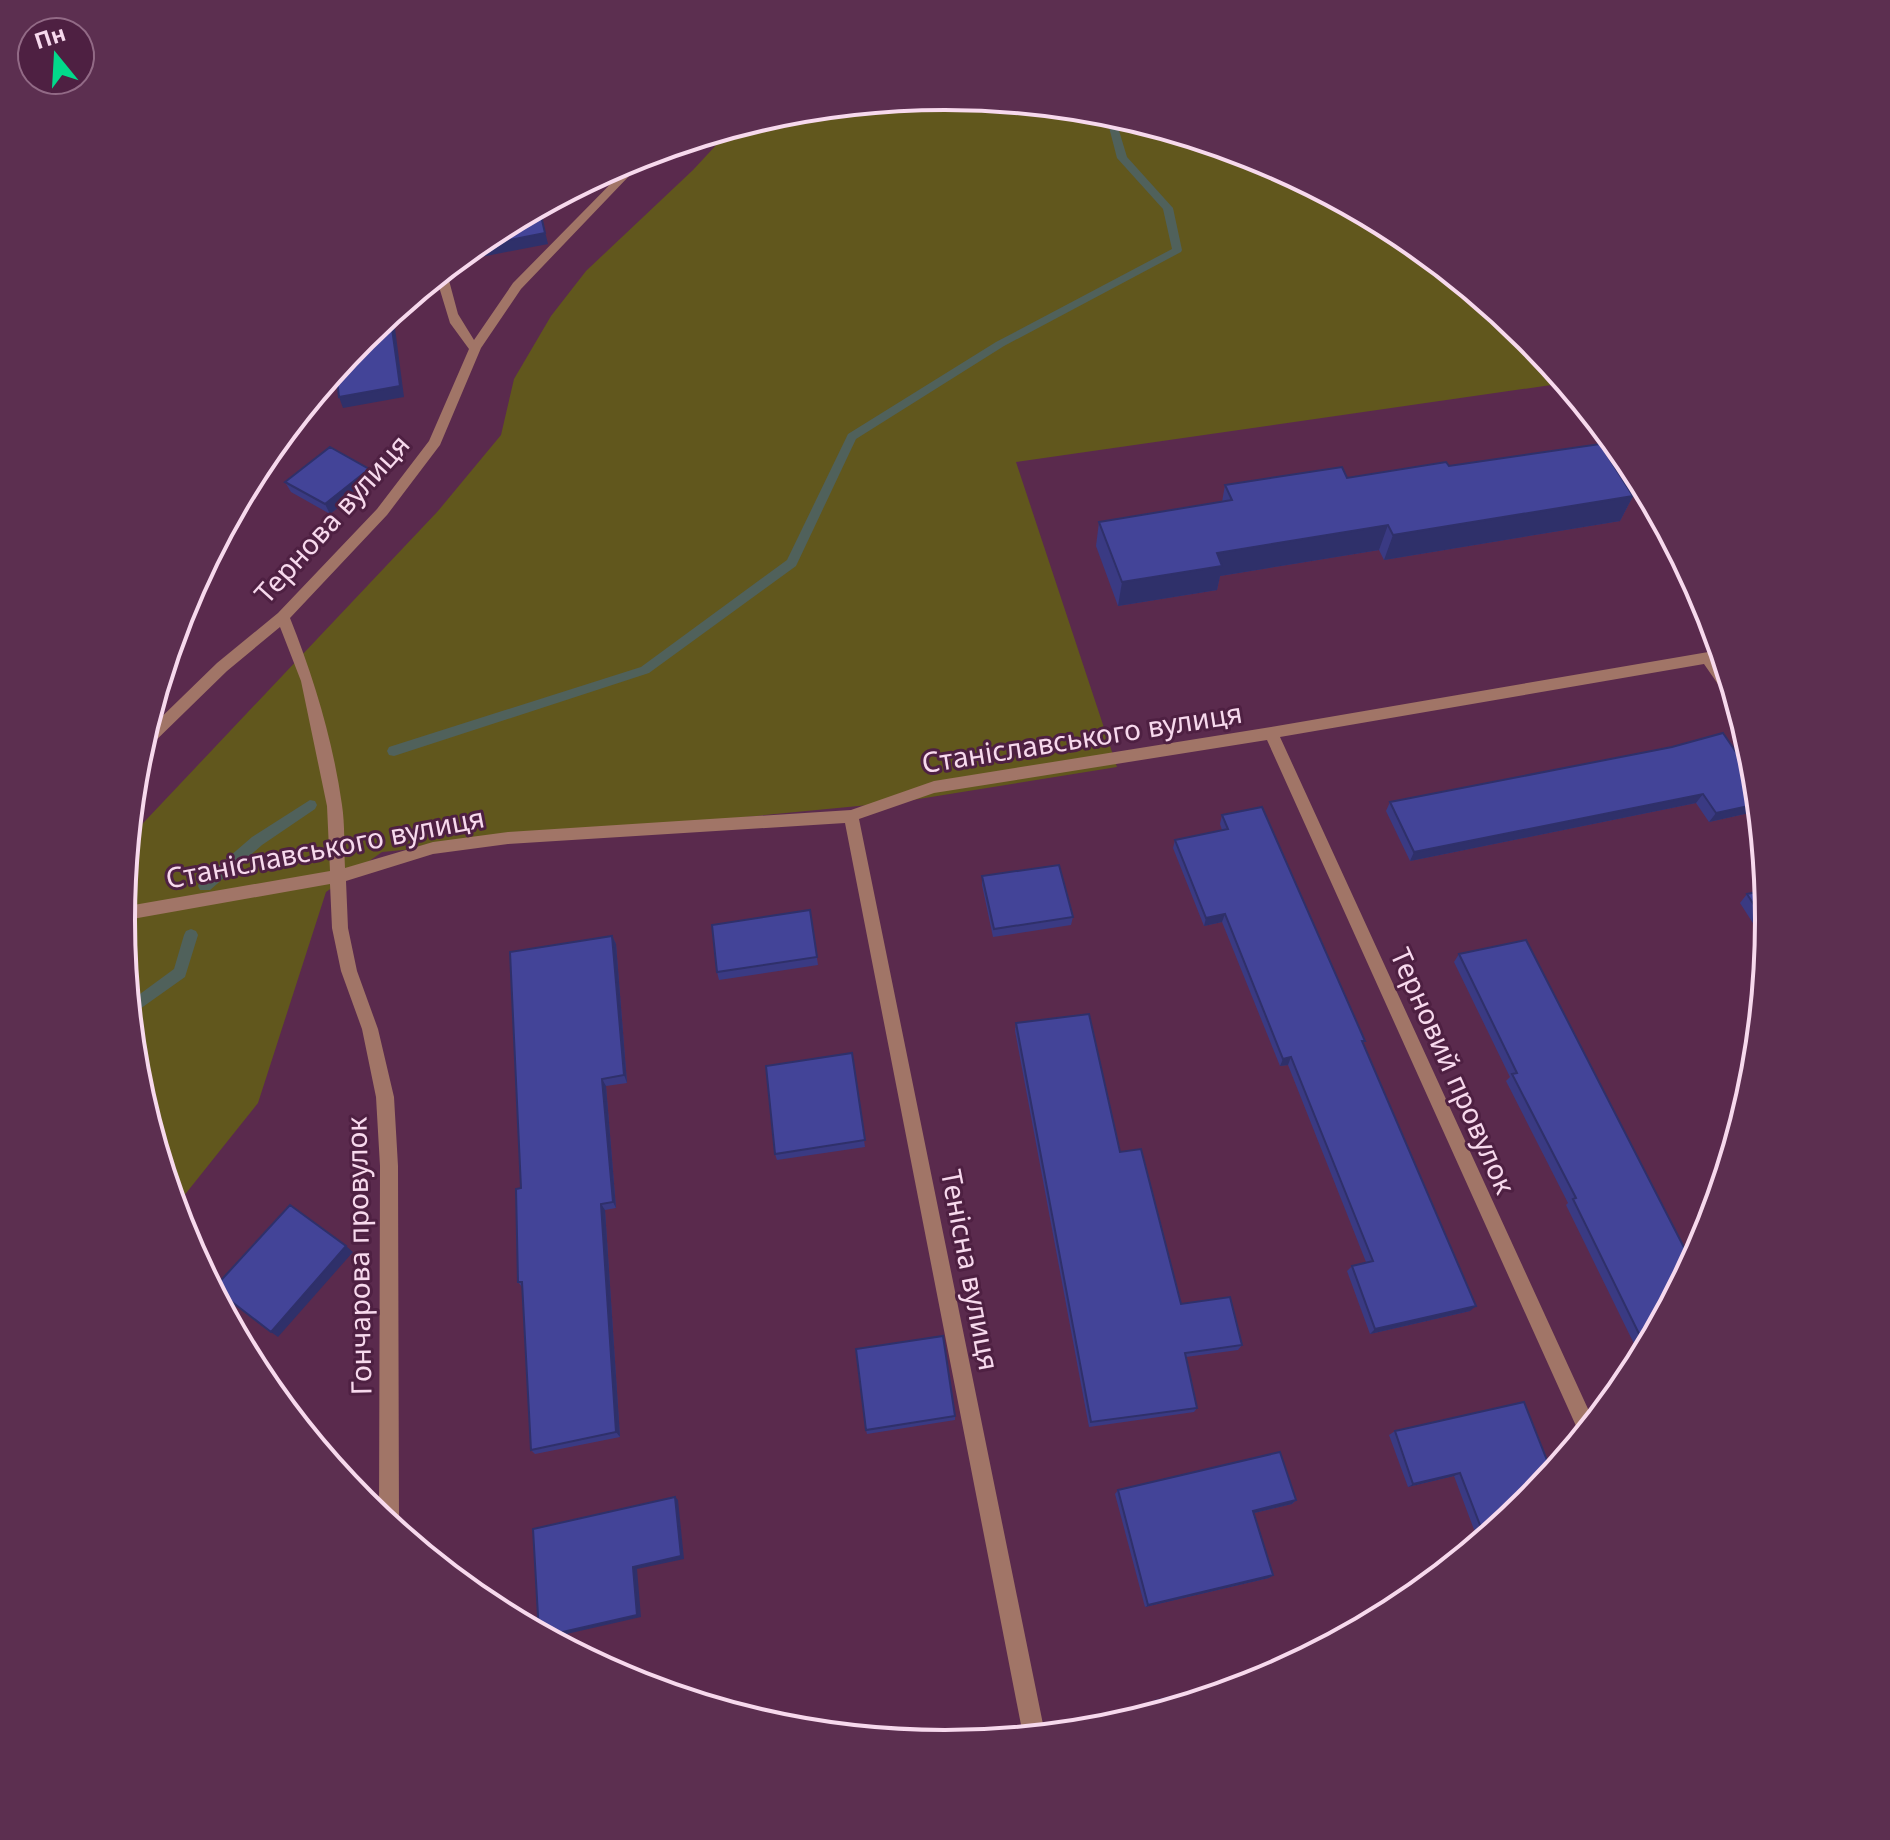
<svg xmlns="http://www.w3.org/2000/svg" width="1890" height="1840" font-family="'Noto Sans',sans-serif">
  <rect width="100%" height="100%" fill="#5a2a4d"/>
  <path fill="#61571d" d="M945,96l161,16 155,47 142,76 125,103 37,45 -549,79 101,305 -217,35 -518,50 -56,40 -68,211 -83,104 -38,-127 -16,-160 8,-82 309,-327 63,-76 13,-56 37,-63 35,-45 107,-101 39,-42 53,-16z"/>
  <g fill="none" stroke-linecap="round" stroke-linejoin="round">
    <path fill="#50615b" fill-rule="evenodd" d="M1105,112l9,2 13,43 46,51 9,42 -1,2 -177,94 -148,93 -60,127 -147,107 -255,83 -5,-1 -2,-4 2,-4 252,-80 146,-107 61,-126 148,-92 176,-93 -9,-40 -46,-51z
      M310,800l5,1 2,4 -2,4 -53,36 -52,45h-10l-2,-4 2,-4 52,-45z
      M191,929l5,2 2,4 -13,42 -55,39 -1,-14 45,-33 10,-34 2,-4z"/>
    <path fill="#a17567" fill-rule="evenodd" d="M652,152l-131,137 -40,59 -41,97 -53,70 -97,103c24,60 43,123 52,187 3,20 2,42 3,63l88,-26 75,-10 343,-22 83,-29 337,-54 449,-77 3,10 -5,1 10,15 8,25 -7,-1 -25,-36 -424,73 314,685 -13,15 -314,-697 -333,53 -75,26 186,915 -22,1 -178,-912 -337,21 -75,10 -87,27 2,47 9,43 21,58 16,68 4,69 1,358 -3,7 -17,-15 1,-350 -4,-69 -14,-68 -21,-58 -9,-43 -2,-44 -209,37 1,-14 208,-36 -3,-65 -26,-125 -21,-54 -53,44 -81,79 -5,2 4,-19 72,-70 61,-50 99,-104 52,-68 40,-92 -19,-26 -14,-46 8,-7 3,3 11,41 16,26 39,-57 125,-127z"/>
  </g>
  <path fill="#3a3a83" d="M1449,466l184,30 -13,25 -236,39 -5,-10 -159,26 -3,14 -99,16 -22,-60 3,-24 123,-20 3,-17 122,-7z
    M369,469l5,10 -44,35 -39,-22 -6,-10z
    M1755,780l3,31 -49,11 -13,-19 -286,58 -24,-50 4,-9z
    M1222,815l143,226 -2,3 107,267 -100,23 -23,-63 5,-5 14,-4 -78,-197 -8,1 -58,-144 -18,4 -31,-78 2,-8 47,-10 -2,-6z
    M982,876l91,41 -2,8 -78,12 -11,-52z
    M1747,894l22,26 -2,25 -27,-42z
    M810,910l8,55 -99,15 -2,-8z
    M612,936l4,8 11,139 -21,3 10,122 -11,2 15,227 -85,17 -4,-4 -9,-163 -4,-5 3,-94z
    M1459,954l233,309 -51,95 -75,-153 2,-2 -62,-122 4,-4 -56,-115z
    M1761,1003l-3,25 -9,-16 8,-8z
    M1016,1023l104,129 61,152 61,41 -4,5 -52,7 11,51 -3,4 -105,15 -74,-396z
    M852,1053l13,94 -88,13 -2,-6z
    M955,1416v4l-88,14 -1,-4z
    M1395,1431l132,72 -48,40 -25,-67 -46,11 -19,-52z
    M1118,1490l178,10 -4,4 -38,9 19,62 -4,3 -124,29 -30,-113z
    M1283,1669l-23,12 -105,32 -2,-11z"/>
  <path fill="#2f306a" d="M539,207l9,37 -67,13 -3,-11z
    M393,313l11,84 -61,11 -4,-11z
    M369,469l5,10 -44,35 -5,-10z
    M1633,496l-13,25 -236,39 9,-25z
    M1388,525l-9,25 -159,26 -3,14 -99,16 4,-24 95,-29z
    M1703,794l-7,9 -286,58 4,-9z
    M1758,804v7l-49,11 7,-9z
    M1225,914l-3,8 -18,4 2,-8z
    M612,936l4,8 11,139 -3,-8z
    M1291,1057l-3,8 -8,1 3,-7z
    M602,1079l4,7 10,122 -3,-6z
    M601,1204l4,6 15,227 -4,-5z
    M346,1246l7,6 -75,85 -7,-5z
    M1476,1306l-6,5 -100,23 5,-5z
    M1460,1473l-6,3 -46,11 5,-3z
    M675,1497l3,3 6,59 -47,10 4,48 -92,21 -4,-2 88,-69z
    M1296,1500l-4,4 -42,10 3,-3z
    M1273,1575l-4,3 -124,29 3,-2z"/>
  <path fill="#434498" stroke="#2f306a" stroke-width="2" d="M539,207l6,26 -67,13v-3l10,-8z
    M390,314l10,72 -61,11 -3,-27 27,-33z
    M1600,444l33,52 -240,39 -5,-10 -171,28 5,13 -100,16 -23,-60 133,-22 -7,-15 117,-18 5,11 99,-16 3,4z
    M330,447l39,22 -44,35 -40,-22z
    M1723,733l32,47 3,24 -42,9 -13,-19 -289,58 -24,-50 282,-55z
    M1262,807l103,234h-3l114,265 -101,23 -23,-63 21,-5 -82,-204 -8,2 -58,-145 -19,4 -31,-78 53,-11 -6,-14z
    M1059,865l14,52 -79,12 -12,-53z
    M1766,890l3,30 -1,7 -21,-33z
    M810,910l7,47 -100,15 -5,-47z
    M612,936l12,139 -22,4 11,123 -12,2 15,228 -85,18 -9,-168h-4l-2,-93 5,-1 -11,-236z
    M1526,940l166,323 -46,85 -73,-149 3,-1 -64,-124 5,-1 -58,-119z
    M1089,1014l31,138 21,-3 40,155 49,-7 12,48 -57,8 12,55 -106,14 -75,-399z
    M852,1053l13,87 -90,14 -9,-88z
    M290,1205l56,41 -75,86 -57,-44z
    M943,1336l12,80 -89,14 -10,-81z
    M1524,1402l28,71 -25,30 -42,35 -25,-65 -47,11 -18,-53z
    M1280,1452l16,48 -43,11 20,64 -125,30 -30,-115z
    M675,1497l6,59 -48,11 4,48 -92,21 -6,-3 -6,-104z
    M1283,1669l-23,12 -102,31 -3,-11z"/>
  <g text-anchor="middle" stroke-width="6" stroke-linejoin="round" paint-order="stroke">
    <g font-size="28" fill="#f7d9ed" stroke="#4e2042">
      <text transform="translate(332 519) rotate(-48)" y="10">Тернова вулиця</text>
      <text transform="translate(1082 738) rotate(-9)" y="10">Станіславського вулиця</text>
      <text transform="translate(325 848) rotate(-11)" y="10">Станіславського вулиця</text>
      <text transform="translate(1453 1071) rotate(66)" y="10">Терновий провулок</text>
      <text transform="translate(359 1256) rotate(-91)" y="10">Гончарова провулок</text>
      <text transform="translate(970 1270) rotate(79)" y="10">Тенісна вулиця</text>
    </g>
  </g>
  <path d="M0 0H1890V1840H0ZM135 920a810 810 0 1 1 1620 0a810 810 0 1 1-1620 0Z" fill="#5c2f50" fill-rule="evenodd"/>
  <path fill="none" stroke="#f7d9ed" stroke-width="4" d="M135 920a810 810 0 1 1 1620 0a810 810 0 1 1-1620 0Z"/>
  <g transform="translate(56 56) rotate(342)"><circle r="38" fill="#4e2042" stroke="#926a86" stroke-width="2"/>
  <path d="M0-6L14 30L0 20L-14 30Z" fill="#02d98b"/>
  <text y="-12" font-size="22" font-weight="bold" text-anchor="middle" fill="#f7d9ed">Пн</text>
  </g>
</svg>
